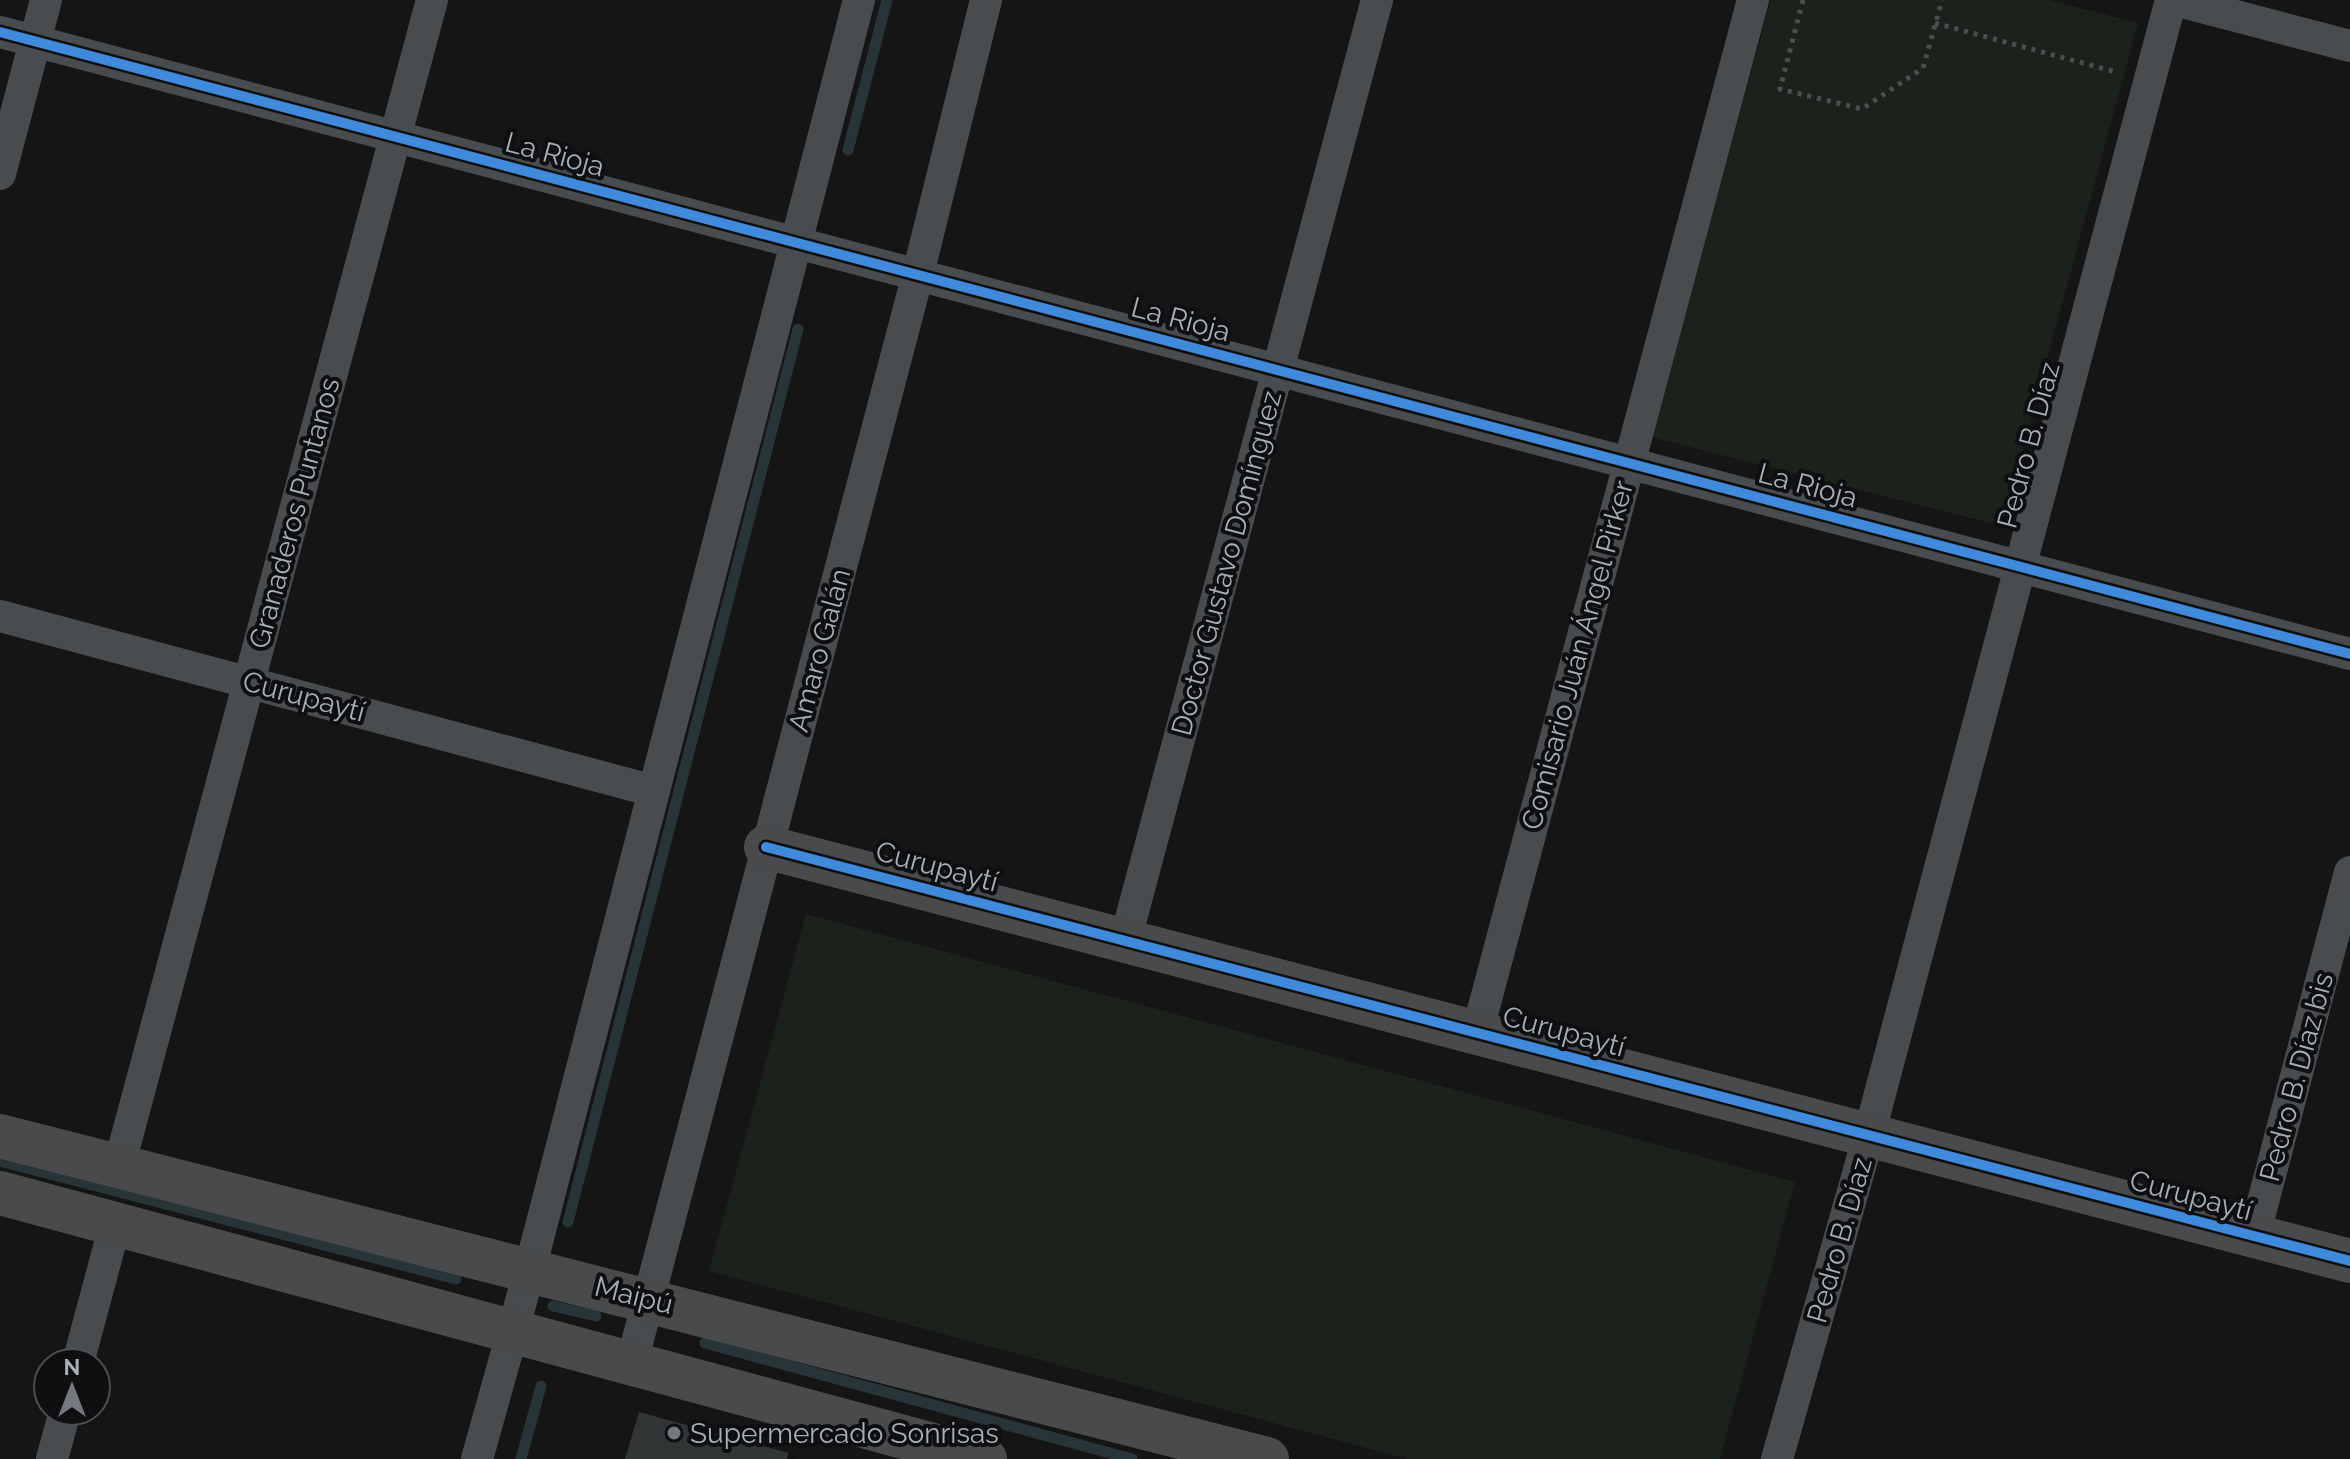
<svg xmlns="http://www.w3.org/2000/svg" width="2350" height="1459" font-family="Raleway,sans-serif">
  <defs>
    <filter id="shadow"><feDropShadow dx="7" dy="7" stdDeviation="2" flood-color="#0009"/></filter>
  </defs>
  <rect width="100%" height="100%" fill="#151515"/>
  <path fill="#1b221b" d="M1771,0h278l89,23 -136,503 -351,-89z
    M806,914l989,268 -75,277h-312l-699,-188z"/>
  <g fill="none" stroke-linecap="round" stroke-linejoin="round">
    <path stroke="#273438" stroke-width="11" d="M848,150l39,-150
      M0,1161l456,118
      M568,1222l230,-893
      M553,1306l43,10
      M705,1343l427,116
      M521,1459l20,-73"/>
  </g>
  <path fill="#333434" filter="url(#shadow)" d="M639,1412l150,41 -2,6h-162z"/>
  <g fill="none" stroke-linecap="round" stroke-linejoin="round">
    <path stroke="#4b4d50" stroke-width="5" stroke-dasharray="4 6" stroke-linecap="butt" d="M1803,0l-23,89 82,20 61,-41 19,-68
      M1935,23l181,49"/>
    <path stroke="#494c4e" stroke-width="32" d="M2175,0l175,46
      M0,32l2350,622
      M0,174l46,-174
      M0,616l654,175
      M1125,941l252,-941
      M1477,1033l276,-1033
      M119,1166l313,-1166
      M2254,1236l96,-364
      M632,1362l286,-1088 68,-274
      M78,1363l37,-138
      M52,1459l13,-48
      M477,1459l53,-190 329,-1269
      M1777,1459l92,-324 302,-1135"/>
    <path stroke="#484a4c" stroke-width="44" d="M766,847l1584,414
      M0,1136l1267,323
      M0,1193l985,266"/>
    <defs>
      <path id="cycleway" d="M0,32l2350,622
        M766,847l1584,414"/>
    </defs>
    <use href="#cycleway" stroke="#0f0f11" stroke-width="15"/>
    <use href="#cycleway" stroke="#408adc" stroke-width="10"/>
  </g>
  <circle fill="#73797e" stroke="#0f0f11" stroke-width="3" cx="674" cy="1433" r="8"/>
  <g text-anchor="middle" stroke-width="8" stroke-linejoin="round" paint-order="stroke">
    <g font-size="28" fill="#a5afb7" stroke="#0f0f11">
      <text transform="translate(555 154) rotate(15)" y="10">La Rioja</text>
      <text transform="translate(1181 319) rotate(15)" y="10">La Rioja</text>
      <text transform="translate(2028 445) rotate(-75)" y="10">Pedro B. Díaz</text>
      <text transform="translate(1808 485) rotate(15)" y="10">La Rioja</text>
      <text transform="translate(294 513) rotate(-75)" y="10">Granaderos Puntanos</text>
      <text transform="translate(1226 563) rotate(-75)" y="10">Doctor Gustavo Domínguez</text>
      <text transform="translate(819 650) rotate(-75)" y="10">Amaro Galán</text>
      <text transform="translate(1577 655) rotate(-75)" y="10">Comisario Juán Ángel Pirker</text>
      <text transform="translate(304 696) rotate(15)" y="10">Curupaytí</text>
      <text transform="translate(937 866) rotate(15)" y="10">Curupaytí</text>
      <text transform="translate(1564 1031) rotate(15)" y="10">Curupaytí</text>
      <text transform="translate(2296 1077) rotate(-75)" y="10">Pedro B. Díaz bis</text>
      <text transform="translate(2191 1195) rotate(15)" y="10">Curupaytí</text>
      <text transform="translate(1839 1240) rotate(-74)" y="10">Pedro B. Díaz</text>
      <text transform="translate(634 1295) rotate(14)" y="10">Maipú</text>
    </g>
    <g font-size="28" fill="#a5afb7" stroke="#0f0f11" text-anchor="start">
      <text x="690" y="1443">Supermercado Sonrisas</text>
    </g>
  </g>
  <g transform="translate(72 1387)"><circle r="38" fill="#0f0f11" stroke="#4b4f53" stroke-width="2"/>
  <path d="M0-6L14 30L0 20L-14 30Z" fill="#73797e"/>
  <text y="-12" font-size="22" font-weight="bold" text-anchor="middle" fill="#a5afb7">N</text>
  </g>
</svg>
